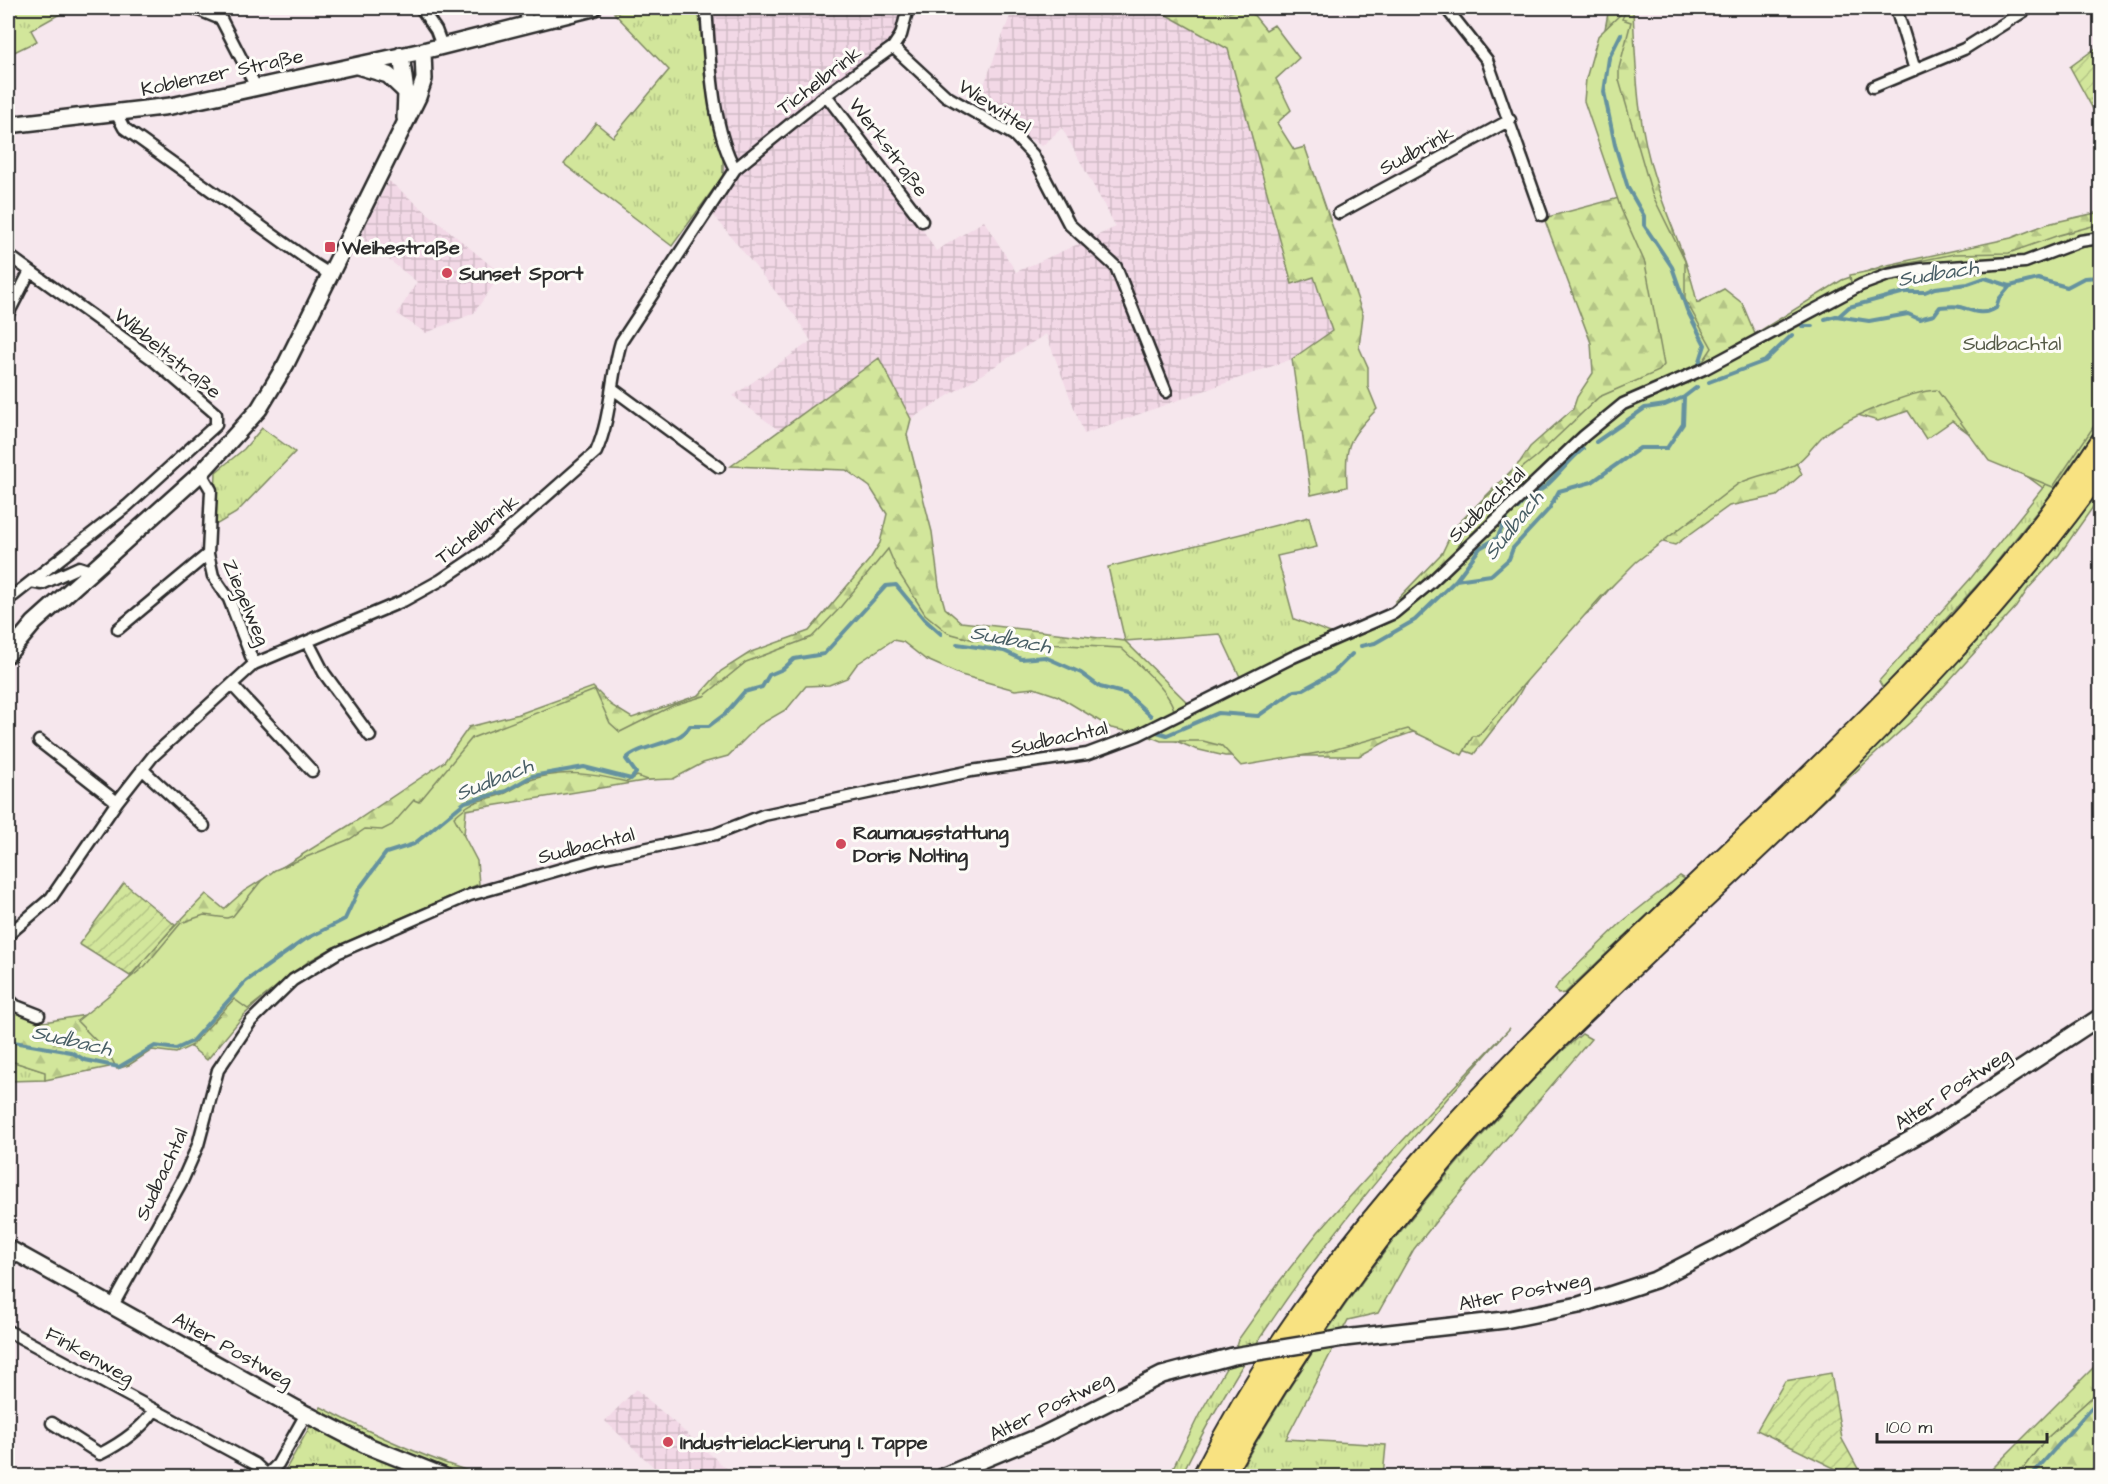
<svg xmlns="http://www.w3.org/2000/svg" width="2108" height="1484" font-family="'Architects Daughter',sans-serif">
  <defs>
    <pattern id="industrial-grid" width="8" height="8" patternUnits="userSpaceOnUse" patternTransform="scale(1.5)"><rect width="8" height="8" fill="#f2d8e6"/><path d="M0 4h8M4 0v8" fill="none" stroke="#d0bac5"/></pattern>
    <pattern id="grass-tufts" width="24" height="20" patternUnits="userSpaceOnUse" patternTransform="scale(1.5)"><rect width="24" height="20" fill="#d2e69b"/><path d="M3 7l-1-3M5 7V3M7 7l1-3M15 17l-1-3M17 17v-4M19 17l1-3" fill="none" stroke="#b4c586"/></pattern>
    <pattern id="forest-firs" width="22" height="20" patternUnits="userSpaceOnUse" patternTransform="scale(1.5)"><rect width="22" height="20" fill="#d2e69b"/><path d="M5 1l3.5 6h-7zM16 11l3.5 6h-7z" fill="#b4c586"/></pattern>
    <pattern id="garden-furrows" width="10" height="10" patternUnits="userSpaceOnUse" patternTransform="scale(1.5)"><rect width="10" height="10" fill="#d2e69b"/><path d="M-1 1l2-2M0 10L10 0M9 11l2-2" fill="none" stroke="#b4c586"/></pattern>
  </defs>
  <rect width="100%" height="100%" fill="#f6e7ed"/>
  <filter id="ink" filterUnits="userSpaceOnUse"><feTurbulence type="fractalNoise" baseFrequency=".0167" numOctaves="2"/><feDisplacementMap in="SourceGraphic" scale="12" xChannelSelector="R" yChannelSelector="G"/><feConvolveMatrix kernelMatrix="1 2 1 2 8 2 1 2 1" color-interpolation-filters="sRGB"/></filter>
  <g filter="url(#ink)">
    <path fill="url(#industrial-grid)" d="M698,8h203l-4,20 -10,15 -68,50 99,129 18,29 48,-30 32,51 100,-45 -54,-99 -20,18 -67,-37 38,-101 84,2 57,-2 74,41 64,234 21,-6 20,54 -41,28 -208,75 -38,-100 -135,85 -32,-61 -99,73 -47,-35 78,-55 -15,-24 -93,-115 20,-26z
      M389,181l112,93 -27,39 -48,20 -29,-19 20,-32 -57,-45z
      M636,1389l99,87h-72l-58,-55z"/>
    <path fill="url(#grass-tufts)" stroke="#7e8863" stroke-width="1.5" d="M8,8h57l2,2 -36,20 6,11 -29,14z
      M637,8h61l10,81 15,71v16l-51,70 -108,-82 32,-41 17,14 56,-67 -55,-57z
      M2100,268v156l-53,75 -60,75 -104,114 -4,-7 92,-103 86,-108z
      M262,428l33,24 -59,61 -22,13 2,-54 28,-23z
      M2100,488v9l-41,58 -31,34 -12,18 -100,110 -118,107 -1,-3 214,-223z
      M1309,517l8,30 -40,9 17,63 42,16 -94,46 -22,-47 -95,7 -17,-74z
      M1680,876l5,3 -120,114 -7,1 -3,-4 3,-6 64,-62z
      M1510,1028c-125,139 -247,279 -329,448h-12l30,-61 34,-59 5,-16 41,-58 39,-50 49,-54z
      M1582,1034l9,5 -150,176 -27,34 -36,64 -30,7 -62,119 100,6 -3,31h-146c71,-127 159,-248 258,-355 28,-30 55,-61 87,-87z
      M8,1060l38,12 -1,8 -37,1z
      M2100,1361v29l-54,49 -29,37h-32z
      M321,1407c53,28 106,52 163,69h-202z"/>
    <path fill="url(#forest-firs)" stroke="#7e8863" stroke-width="1.5" d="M1154,8h62l11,5 21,-5 18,22 8,-5 25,33 -23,21 15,31 -14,13 17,27 11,-3 58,168 -4,32 9,20v20l9,22c-30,31 -32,35 -30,78l-36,8 -19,-136 40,-28 -18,-54 -22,7 -64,-235z
      M1609,8h22l2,3c3,58 4,115 23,171 13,42 33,79 41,121l27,-14 18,14 13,31 87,-54 41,-14 128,-28 36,-14 53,-12v56l-43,202 -14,18 -91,-67 -26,18 -18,-28 -30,10 -27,-8 -58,44 9,17 -25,22 -48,10 -54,39 -24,-6 -59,71 -56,38 -9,32 -12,21 -41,53 -61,-22 -26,9 -28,15h-134l-30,-7 -295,-124 -244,154 -190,31 -2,25 -54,25 18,48 -84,29 -56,37 -44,41 -37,45 -34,-27 -64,34 -64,13v-8l-37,-12 2,-52 34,14 59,-10 47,-60 56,-58 18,15 20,-18 112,-70 88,-59 25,-35 50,-13 74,-27 18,18 21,13 67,-23 22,-24 30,-19 58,-21 61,-72 10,-16 7,-29 -17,-27 -24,-17 -115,-4 148,-108 32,61 -4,16 25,97 7,54 6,22 16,14 164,19 68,67 200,-99 2,-7 47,-49 12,-25 66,-66 10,-15 43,-38 4,-12 16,-24 -2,-30 -47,-125 75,-20 -26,-106z
      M2100,1390v70l-14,16h-69l29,-37z"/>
    <path fill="#d2e69b" stroke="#7e8863" stroke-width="1.5" d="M1627,8l-5,11 9,3 -12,46v12l33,114 33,67v38l27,49 -16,24 156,-81 -2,-16 104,-21 55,-1 50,-18 41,-11v193l-47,70 -64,-26 -52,-71c-26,1 -94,29 -114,46 -9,8 -18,23 -29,29 -16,8 -37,9 -56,19l-102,78 -36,36 -122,138h-5l-11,19 -54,-26 -79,22 -88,15 -19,-20 -19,-5h-42l-15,-6 -35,-7 -53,-32 -24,-8 -19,2 -54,-15 -36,-16 -22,-17 -10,-2 -36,24 -10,14 -18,7 -23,1 -19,23 -28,16 -31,31 -25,7 -30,16 -25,1 -11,-4 -10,6c-33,-8 -66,-14 -100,-1 -8,4 -15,10 -24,13 -25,9 -27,3 -49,23l23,44 2,23 -145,63 -25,14 -61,48 -14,-10 -43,47 -15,7 -24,-3 -23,15 -12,4 -8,-15 -32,-33 68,-55 36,-43 23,-8 23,3 6,-2 28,-35 14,-11 75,-31 15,-10 17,1 10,-5 22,-25 5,2 53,-64 123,-48 15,33 10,9 54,-27 30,-9 42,-34 66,-25 26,-27 50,-61 9,21 28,44 23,19 26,7 147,8c15,14 50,44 53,63l19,-10 12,5 91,-48 104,-43 57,-53 9,-45 19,-19 52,-42 62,-59 60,-26 5,-6 -19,-102 -24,-54 -37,-108 2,-22 12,-43z"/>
    <path fill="url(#garden-furrows)" stroke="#7e8863" stroke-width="1.5" d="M2100,45v77l-30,-55z
      M124,883l51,42 -45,51 -51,-32z
      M1831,1373l11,66 20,37h-12l-93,-46 28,-49z"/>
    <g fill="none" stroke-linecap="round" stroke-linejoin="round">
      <path stroke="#65929f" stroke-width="4" d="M1621,34l-12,24 -5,34 11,53 13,43 16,28v9l28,42 15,43 18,35 -6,19
        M2097,279l3,-20
        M1839,316l10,-9 56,-15h20l10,-4 33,-4 17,-6 25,8 28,-7 29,8 17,-9 16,-1
        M1825,319l11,-3 33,5 39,-7 11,5 15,-4 6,-8c6,0 14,-2 20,0 13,4 23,9 36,1l3,-9 11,-13
        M1802,326h10
        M1709,382l56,-21 27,-26
        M1596,442l49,-34 20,-3 19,-8 13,-10
        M1518,508c8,-10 17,-14 27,-21 13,-11 24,-27 38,-38
        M1456,580l24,-32 17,-10 10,-20
        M957,644l47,7 17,8 24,-2 36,16 19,14 27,7 24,22
        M1361,646l14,-3 40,-23 41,-40 35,-5 18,-16 4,-11 36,-39 10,-18 33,-9 48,-34h27l16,-24 1,-27
        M1157,732l10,3 51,-22 40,3 36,-25 8,-1 31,-17 19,-19
        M8,1041l63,11 14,8 34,7 36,-21 21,3 15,-7 55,-61 58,-41 41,-21 14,-30 27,-36 28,-9 51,-42 41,-11 26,-15 52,-9 47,12 5,-6 -10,-14c14,-15 54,-14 64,-33h19l16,-12 19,-22 18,-5 7,-12 14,-6 11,-10 30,-5 62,-68 10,-1 28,34 17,15
        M2031,1476l69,-78"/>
      <defs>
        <path id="street" d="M194,8l27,11 35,68
          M421,8l15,22 6,16
          M524,8l4,15
          M706,8c4,48 5,118 29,161
          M1446,8l41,52 55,155
          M1896,8l19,62
          M893,47l53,49 68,39 19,20 36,69 47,43 50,125
          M1873,87l91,-38 65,-41
          M826,95l96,126
          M116,113l8,15 191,137 16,10
          M1339,213l171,-93
          M8,255l144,104 64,55v11l-89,81 -114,90
          M8,314l22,-43
          M613,389l106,78
          M201,473l10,17 -3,64 5,22 16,23 25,65
          M31,582l11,2 37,-17 12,4
          M118,629l90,-75
          M308,642l16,31 46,63
          M232,685l80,86
          M39,741l78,61
          M142,769l62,57
          M8,935l43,-37 66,-96 36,-46 101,-92 149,-63 38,-21 43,-29 112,-99c16,-36 14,-74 25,-110l114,-173 91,-74 67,-48 8,-12 7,-27
          M8,999l8,7 23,9
          M112,1307l71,-128 15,-34 20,-75 33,-49 42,-41 44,-27 133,-58 130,-37 116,-24 48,-19 207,-44 116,-17 51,-19 155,-78 101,-44 35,-29 155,-148 39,-32 83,-36 155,-83 27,-10 34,-6 103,-7 55,-21 20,-3
          M8,1331l247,133 13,12
          M52,1423l48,31c20,-10 41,-25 54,-43
          M266,1476l12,-12 28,-50"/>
        <path id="secondary" d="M401,55l5,37 -1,26
          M357,66l31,9 18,17
          M8,125l163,-19 252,-55 170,-43
          M8,654l26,-31 167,-150 58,-64 27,-45 132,-267 6,-18 -1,-28
          M8,1248l298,166 62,32 75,30
          M1344,1338l161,-18 74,-15 76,-25 84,-43 195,-111 166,-109
          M944,1476l99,-41 119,-60 71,-19"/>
        <path id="highway" d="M1203,1476c140,-279 382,-482 602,-696 107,-103 214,-212 295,-337
          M1223,1476c66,-117 143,-228 232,-329 103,-116 220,-219 331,-326 114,-110 222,-222 314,-350"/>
      </defs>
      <use href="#street" stroke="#2b2b2b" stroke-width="15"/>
      <use href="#secondary" stroke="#2b2b2b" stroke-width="20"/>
      <use href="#highway" stroke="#2b2b2b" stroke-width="24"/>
      <use href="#street" stroke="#fdfcf7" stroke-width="10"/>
      <use href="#secondary" stroke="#fdfcf7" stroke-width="15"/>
      <use href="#highway" stroke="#f8e281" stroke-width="20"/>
      <defs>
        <path id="secondary-bridge" d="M1233,1356l111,-18"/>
      </defs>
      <use href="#secondary-bridge" stroke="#2b2b2b" stroke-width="20" stroke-linecap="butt"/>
      <use href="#secondary-bridge" stroke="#fdfcf7" stroke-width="15"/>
    </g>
  </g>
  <g fill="#d1495b" stroke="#fdfcf7" stroke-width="2">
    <rect x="324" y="241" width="12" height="12" rx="3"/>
    <circle cx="447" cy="273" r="6"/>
    <circle cx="841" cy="844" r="6"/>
    <circle cx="668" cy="1442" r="6"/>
  </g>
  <g text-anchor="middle" stroke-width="6" stroke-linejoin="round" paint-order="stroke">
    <g font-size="20" fill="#2b2b2b" stroke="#fdfcf7">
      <text transform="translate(222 72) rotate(-12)" y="7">Koblenzer Straße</text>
      <text transform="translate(819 80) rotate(-37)" y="7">Tichelbrink</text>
      <text transform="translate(995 106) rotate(33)" y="7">Wiewittel</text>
      <text transform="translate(889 147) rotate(53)" y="7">Werkstraße</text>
      <text transform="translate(1416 150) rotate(-28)" y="7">Sudbrink</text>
      <text transform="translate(168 353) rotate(39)" y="7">Wibbeltstraße</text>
      <text transform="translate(1486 504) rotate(-44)" y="7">Sudbachtal</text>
      <text transform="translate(477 529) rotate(-38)" y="7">Tichelbrink</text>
      <text transform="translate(247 602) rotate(67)" y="7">Ziegelweg</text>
      <text transform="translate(1059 737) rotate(-12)" y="7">Sudbachtal</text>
      <text transform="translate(586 845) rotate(-14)" y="7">Sudbachtal</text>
      <text transform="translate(1952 1088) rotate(-33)" y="7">Alter Postweg</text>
      <text transform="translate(161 1174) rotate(-65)" y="7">Sudbachtal</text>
      <text transform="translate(1524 1291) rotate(-11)" y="7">Alter Postweg</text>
      <text transform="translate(233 1349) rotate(29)" y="7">Alter Postweg</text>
      <text transform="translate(90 1355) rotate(29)" y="7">Finkenweg</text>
      <text transform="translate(1050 1406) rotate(-26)" y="7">Alter Postweg</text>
    </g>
    <g font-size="20" font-weight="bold" fill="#2b2b2b" stroke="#fdfcf7" text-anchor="start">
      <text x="342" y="254">Weihestraße</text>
      <text x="459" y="280">Sunset Sport</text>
      <text x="853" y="839">Raumausstattung<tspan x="853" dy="23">Doris Nolting</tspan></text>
      <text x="680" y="1449">Industrielackierung I. Tappe</text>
    </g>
    <g font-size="20" fill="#555a47" stroke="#fdfcf7">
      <text x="2012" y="350">Sudbachtal</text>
    </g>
    <g font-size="21" font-style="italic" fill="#485e65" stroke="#fdfcf7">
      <text transform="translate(1938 273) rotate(-9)" y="7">Sudbach</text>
      <text transform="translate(1513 525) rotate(-51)" y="7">Sudbach</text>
      <text transform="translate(1011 639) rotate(11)" y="7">Sudbach</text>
      <text transform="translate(494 779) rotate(-22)" y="7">Sudbach</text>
      <text transform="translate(72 1040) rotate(13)" y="7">Sudbach</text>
    </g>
  </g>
  <rect width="2108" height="1484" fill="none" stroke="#fdfcf7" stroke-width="30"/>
  <rect x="15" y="15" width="2078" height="1454" fill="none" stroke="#2b2b2b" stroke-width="2" filter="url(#ink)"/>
  <path d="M1877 1433v9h170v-9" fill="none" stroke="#2b2b2b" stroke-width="3"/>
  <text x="1886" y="1433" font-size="18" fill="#2b2b2b" stroke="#fdfcf7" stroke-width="4.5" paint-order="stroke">100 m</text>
</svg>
